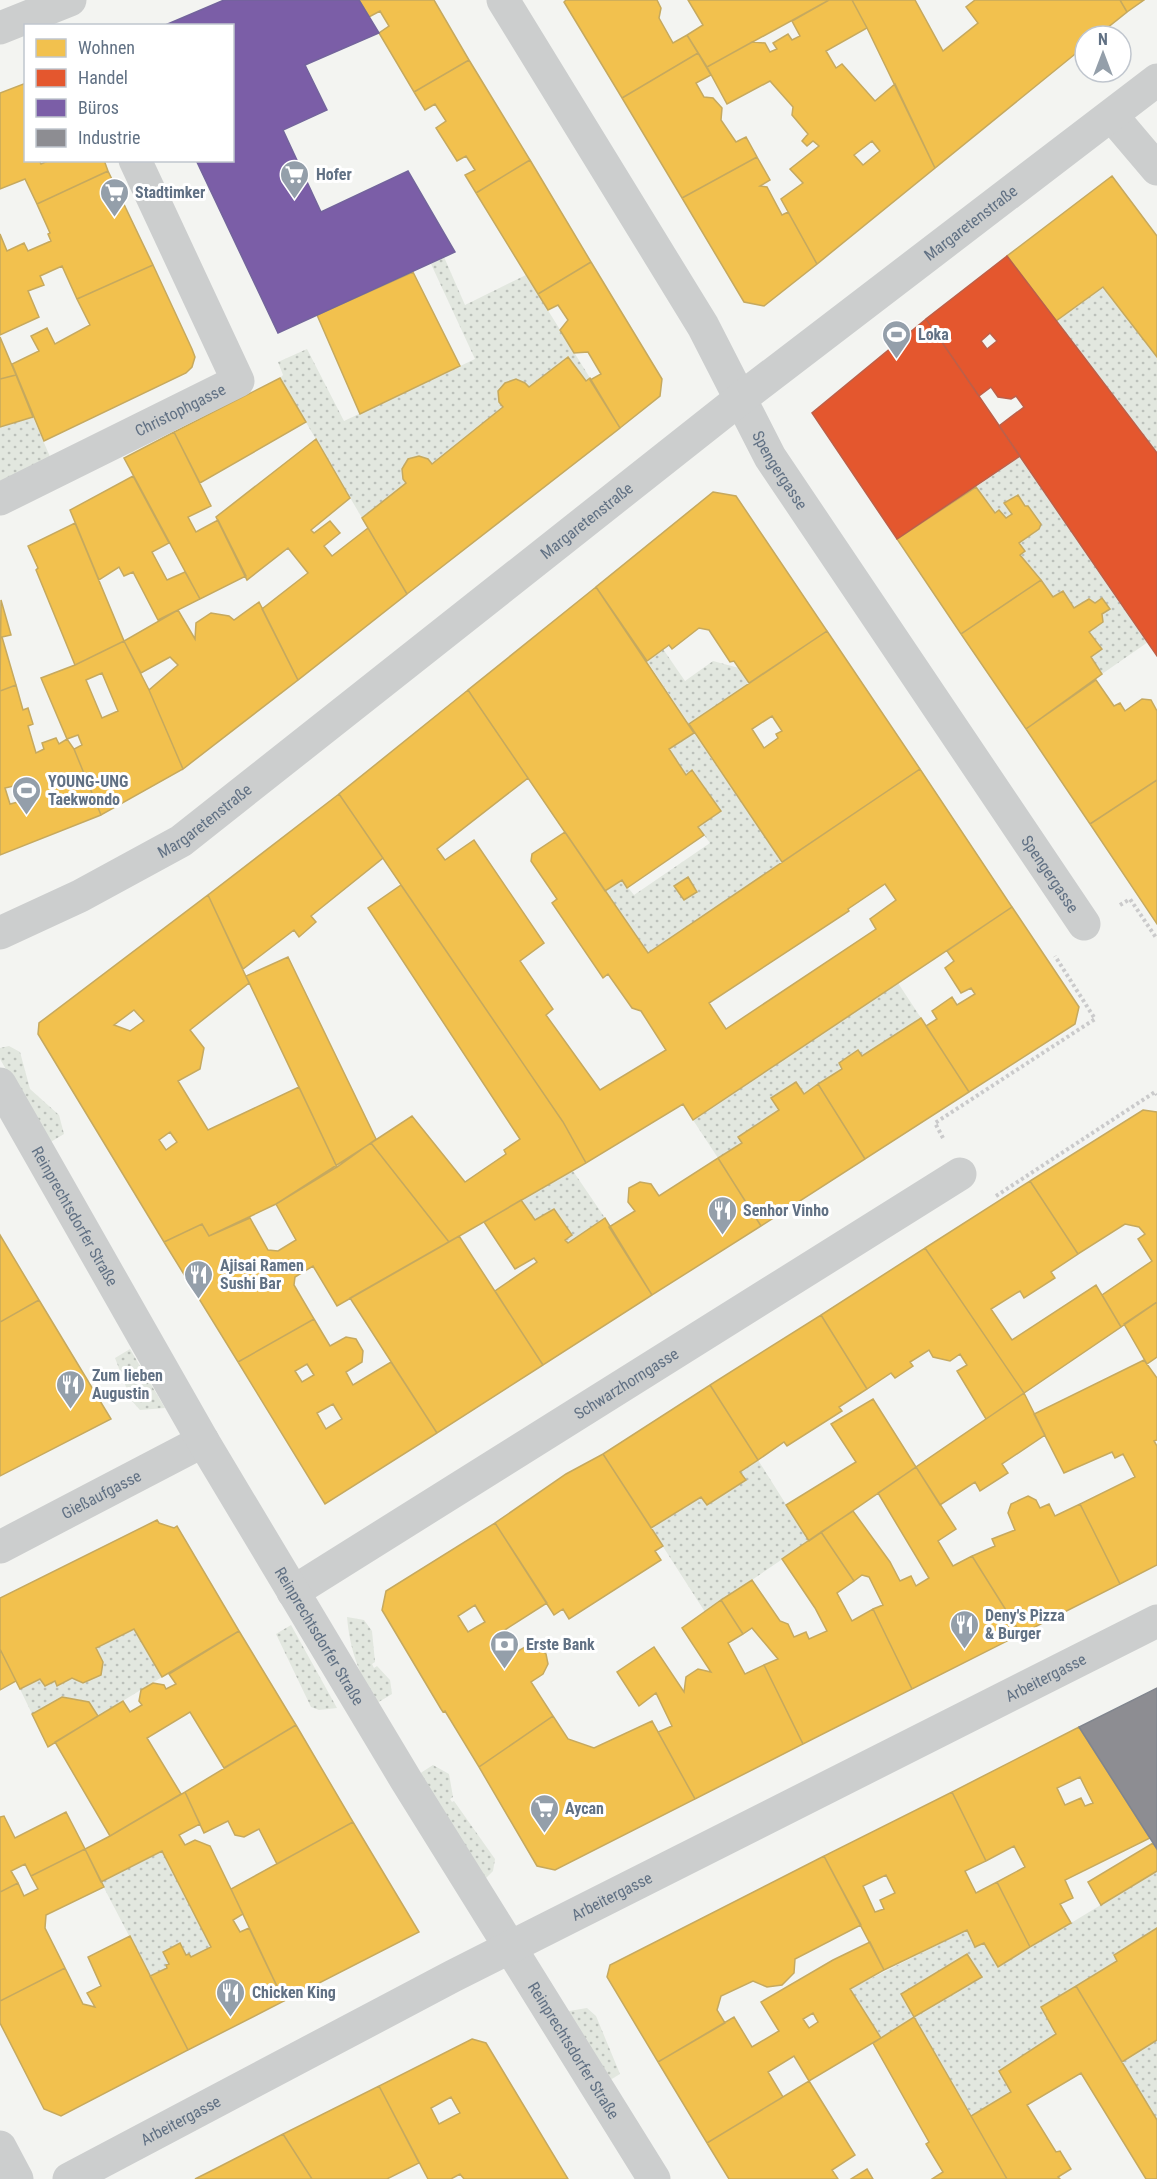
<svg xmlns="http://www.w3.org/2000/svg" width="1157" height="2179" font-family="'Roboto Condensed',sans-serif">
  <defs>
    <pattern id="grass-dots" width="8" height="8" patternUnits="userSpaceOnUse" patternTransform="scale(1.5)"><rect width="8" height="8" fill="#e2e7df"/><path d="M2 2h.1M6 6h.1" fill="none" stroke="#bbc0ba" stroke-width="1.8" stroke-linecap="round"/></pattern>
  </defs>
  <rect width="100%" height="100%" fill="#f3f4f1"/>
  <path fill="url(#grass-dots)" fill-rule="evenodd" d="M444,257l21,48 61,-30 64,103 -4,3 -19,-24 -38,30 -4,-4 -9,-3 -17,12v10l4,5 -71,57c-7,-9 -14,-7 -24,-5 -5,9 -8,15 -2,24l-44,35 -82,-140 3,-3 -5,-13 29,-13 37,72 131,-62 -44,-95z
    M1103,287l54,70v96l-101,-132z
    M33,417l18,42 -51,25v-57z
    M1020,456l128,186 -46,32 -11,-17 10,-8 -12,-17 14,-10 -1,-8 7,-5 -7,-11 -7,5 -6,-4 -15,9 -11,-17 -10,6 -33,-42 5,-4 -6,-8 20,-14 1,-5 -22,-29 -13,7 7,12 -6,4 -7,-8 -4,3 -19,-26z
    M663,649l22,32 28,-20 26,7 10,15 -60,41 -42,-63z
    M694,733l88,129 -134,91 -43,-62 17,-11 12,15 76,-52 -12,-16 23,-16 -28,-41 -7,5 -17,-26z
    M898,983l23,35 -59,38 -4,-5 -19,12 3,6 -104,68 4,6 -24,15 -25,-38z
    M9,1046l11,6 10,37 29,26 5,19 -15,9 -49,-84v-11z
    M573,1171l32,47 -37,25 -3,-3 7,-5 -18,-26 -19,11 -14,-20z
    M130,1349l35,59 -25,2 -9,-10 -16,-42z
    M758,1460l51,81 -104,71 -54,-84 50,-31 6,8 39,-25 -6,-8z
    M347,1617l17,3 8,11 3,31 -3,2 2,4 3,-2 13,14 2,14 -15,9c-18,-29 -27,-52 -30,-86z
    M291,1625l46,83 -18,2 -8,-3 -35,-73z
    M134,1629l28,48 -64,39 -9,-14 -27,-5 -30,17 -12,-25 20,-10 5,7 10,-5 3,5 14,-8 11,5 18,-8 2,-13 -7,-14z
    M433,1765l16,9 4,23 -3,2 2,3 2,-1 41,58 -2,12 -9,9 -65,-106z
    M162,1851l49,96 -20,10 -2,-3 -3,1 -6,-11 -17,8 6,12 -3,1 1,3 -17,8 -49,-94z
    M1157,1871v57l-43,26 3,7 -76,46 15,27 -57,37 12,21 -40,24 -57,-98 -33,20 -31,-49 117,-59 8,16 9,-3 14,24zM967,1954l14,23 -67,40 -12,-23z
    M587,2008l9,8 24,58 -15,9 -42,-71z
    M1157,2040v80l-35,-58z"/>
  <path fill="#f2c14e" stroke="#c6a95e" stroke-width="1.5" fill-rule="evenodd" d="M359,0h75l35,60 -55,32 -35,-59 10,-7 -9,-15 -11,6z
    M566,0h91l4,8 -2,10 14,25 14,-8 11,18 -76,45 -58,-96z
    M688,0h141l-122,67 -20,-32 16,-10z
    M829,0h23l15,28 -41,23 10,17 6,-4 33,37 20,-17 40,84 -118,96 -36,-65 22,-16 -13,-14 29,-23 -6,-5 -6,5 -5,-5 6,-7 -16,-19 1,-8 -23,-26 -43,23 -20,-37 45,-25 13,1 5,9 7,-3 -4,-6 15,-9 4,6 8,-4 -8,-15zM872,141l8,10 -17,14 -9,-10z
    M852,0h63l28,51 35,-28 -12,-16 9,-7h145l7,12 -30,24h-12v10l-150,122 -68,-140z
    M1120,0h24l-17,12z
    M698,53l13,22 -15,8 8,14 9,1 9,10 -1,12 15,22 10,-5 11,20 -75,41 -60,-100z
    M469,60l61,100 -54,33 -11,-18 10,-5 -9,-14 -9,5 -21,-33 10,-7 -11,-17 -10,6 -11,-18z
    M26,83v77h13l2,4 9,-4h54l4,11 -71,33 -12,-25 -25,10v-96z
    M757,157l13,23 -10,6 7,1 15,28 6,-3 29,52 -53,42 -20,-4 -62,-104z
    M530,160l61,102 -53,32 -62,-101z
    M108,171l45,94 -76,34 -15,-33 -22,10 4,9 -16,6 11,26 -39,18v-101l7,17 17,-8 4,8 23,-10 -3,-7 2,-1 -13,-29z
    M1112,176l45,60v121l-54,-70 -47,34 -49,-65z
    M591,262l71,117 -2,17 -40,32 -30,-48 11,-6 -13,-22 -14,1 -14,-23 8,-10 -10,-15 -10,5 -10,-16z
    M153,265l39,84 3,8 -3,10 -6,6 -142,68 -32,-77 27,-13 -8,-15 16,-8 8,16 35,-19 -13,-26z
    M413,272l47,94 -100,48 -43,-99z
    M0,337l16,38 -16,4z
    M568,357l18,24 4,-3 30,50 -213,166 -45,-76 44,-35 -3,-4 -1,-10 6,-10 11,-3 9,3 4,5 71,-57 -4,-5 -1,-11 7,-8 11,-4 9,4 4,4z
    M16,375l17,42 -33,10v-48z
    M280,378l26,44 -106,61 -26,-51z
    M174,432l37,74 -23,11 8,15 22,-12 28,56 -46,23 -76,-141z
    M316,439l34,59 -39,32 3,3 16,-12 10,12 -16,13 8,10 36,-28 39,66 -109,86 -36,-71 46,-36 -20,-25 -41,32 -31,-63z
    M133,476l36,67 -17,9 15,28 18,-8 15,27 -42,21 -25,-48 -9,4 -5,-9 -20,13 -29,-70z
    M976,487l19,26 4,-3 7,8 6,-4 -8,-11 14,-8 7,11h3l13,18 -2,5 -20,14 6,8 -5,4 21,25 -80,54 -64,-95z
    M713,492l23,4 91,135 -78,52 -15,-22 -4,1 -21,-32 -10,-2 -27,21 -3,-4 -22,16 -51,-74z
    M75,523l49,118 -49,24 -39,-95 2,-2 -10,-22z
    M1041,580l12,17 10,-6 11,17 15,-9 6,4 7,-5 8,11 -8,5 1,8 -14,10 13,17 -11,8 11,17 -76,55 -65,-95z
    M596,587l98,146 -25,16 17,26 6,-5 29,41 -23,16 6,8 -77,53 -5,-8 -17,11 -137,-201z
    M1,600l10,35 -9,2 14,48 -16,6z
    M259,602l39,78 -115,89 -34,-79 29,-25 -8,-8 -29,16 -17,-32 54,-31 17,29 1,-16 15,-10 18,3 5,4z
    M827,631l93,138 -138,93 -93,-138zM772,716l10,15 -6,3 2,4 -14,10 -12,-19z
    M124,641l25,49 34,79 -82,46 -27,-66 8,-4 -4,-10 -11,4 -26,-61 34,-13zM102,673l16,38 -16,7 -16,-38z
    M1096,680l18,26 6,-3 5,8 17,-12 9,1 6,11v69l-67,44 -64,-95z
    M16,685l7,25 5,-2 5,16 -5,2 8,27 8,-4 -2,-6 14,-5 3,6 8,-5 7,10 27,66 -101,40v-164zM22,784l4,16 -16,4 -5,-16z
    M468,690l60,88 -91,71 8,11 29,-20 70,103 -24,18 33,48 -7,6 54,75 66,-40 -25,-39 -9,-3 -24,-34 -5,4 -51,-75 5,-4 -26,-38 1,-7 33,-22 83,121 272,-184 92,138 -319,213 -10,-16 -97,59 -23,-41 -224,-328zM885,884l11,16 -26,19 6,10 -150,100 -17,-26 140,-92 -1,-2z
    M1157,780v144l-67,-100z
    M339,794l44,64 -72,58 5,6 -17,15 -5,-7 -51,39 -35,-74z
    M688,877l9,15 -13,8 -10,-14z
    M401,885l162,237 23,41 -137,79 -78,-99 41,-27 53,66 41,-28 -2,-4 16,-11 -152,-231z
    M208,895l41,88 -59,47 14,18 -4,21 -22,12 30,49 91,-43 38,80 -61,37 -67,32 -7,-12 -38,18 -126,-208 1,-11zM134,1010l10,11 -14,10 -16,-6zM170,1132l7,10 -11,8 -7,-10z
    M1012,907l67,100 -4,17 -106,68 -43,-66 11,-7 -5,-8 20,-14 5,8 18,-11 -4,-6 -10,5 -16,-25 9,-7 -7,-10z
    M288,957l88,182 -39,28 -91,-191z
    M921,1018l48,74 -104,67 -47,-75 24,-15 -3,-6 19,-13 4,6z
    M796,1082l8,12 14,-10 47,75 -104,67 -43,-68 24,-15 -4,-6 41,-27 -8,-12z
    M1143,1110l14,2v190l-36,25 -19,-32 50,-34 -14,-22 7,-5 -6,-7 -14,-3 -47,30 -48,-73z
    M371,1143l78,99 -112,64 -24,-40 -18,11 -1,8 20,34 -76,43 -74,-120 38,-18 7,12 41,-18 18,32 10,1 18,-11 -20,-36z
    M718,1158l43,68 -109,69 -43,-68 26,-16 -7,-9 1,-14 11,-6 11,2 8,12z
    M1030,1181l48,73 -27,18 4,6 -31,20 -4,-7 -29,18 21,31 84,-55 25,42 -97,66 -99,-145z
    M521,1200l14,20 19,-11 18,26 -7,5 3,3 37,-25 47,77 -109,70 -48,-74 42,-29 -3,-4 -19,11 -31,-47z
    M0,1235l39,65 -39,22z
    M459,1236l84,129 -106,68 -87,-135z
    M925,1248l99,145 -38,26 -29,-48 10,-6 -7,-11 -10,7 -17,-4 -4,-7 -19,12 3,4 -18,12 -4,-5 -24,16 -46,-74z
    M39,1300l72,119 -111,57v-154z
    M1157,1302v55l-10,7 -23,-40z
    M821,1315l46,74 -28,18 3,4 -55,35 -3,-4 -26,18 -48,-75z
    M314,1319l16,27 16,-9 10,2 7,12 -1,11 -16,10 7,13 38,-23 46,71 -112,71 -87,-142zM307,1364l7,11 -12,7 -7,-11zM333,1404l9,15 -16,10 -9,-16z
    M1144,1360l13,18v62l-3,1 3,5v119l-37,19 -40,-80 55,-27 -12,-23 -8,4 -3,-6 -48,21 -30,-59z
    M710,1385l48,75 -18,12 6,8 -39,25 -6,-8 -50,31 -48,-74z
    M1024,1393l21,42 -43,29 6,9 -28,18 -5,-9 -35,23 -24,-38z
    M873,1399l43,68 -107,74 -23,-36 70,-43 -25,-38z
    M603,1454l60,92 -8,5 6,9 -92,59 -6,-10 -9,6 -59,-92 71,-49z
    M916,1467l40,62 -18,12 15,25 19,-10 49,78 -109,55 -39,-80 10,-4 -14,-28 -7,-2 -8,6 -33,-49 32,-21 37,51 10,19 11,-5 5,10 13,-8 -51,-85z
    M1028,1496l8,4 4,8 9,-4 6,12 25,-12 40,80 -99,50 -49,-78 23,-10 -3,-7 23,-9 -7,-17 3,-9z
    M157,1520l2,3 15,5 3,-2 62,105 -77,46 -28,-48 -38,19 7,14 -2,13 -18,8 -11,-5 -15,8 -2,-5 -10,5 -5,-7 -20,10 -20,-40v-51z
    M495,1523l52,80 -47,30 13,21 12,-7 13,1 8,6 2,10 -5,10 -12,8 22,34 -74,51 -34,-56 -2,1 -2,-3 -59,-99 4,-19zM475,1605l10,17 -17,10 -10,-16z
    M821,1532l33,49 -17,12 15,28 21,-12 39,80 -109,55 -39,-79 14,-6 -26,-31 -9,6 -22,-34 31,-20 28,41 8,3 6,13 12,-5 3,7 18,-8 -12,-23 -33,-49z
    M721,1600l22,34 -15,9 17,31 19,-9 39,79 -108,55 -37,-67 14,-6 -16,-33 -17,13 -22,-34 37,-25 30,45 2,-15 12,-8 13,3 -29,-44z
    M239,1631l57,94 -72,43 -34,-56 -43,26 34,56 -71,42 -55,-94 68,-41 7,11 12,-7 -3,-4 2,-11 12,-7 11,2 2,4 10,-5 -7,-10z
    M0,1649l16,32 -16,9z
    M62,1697l27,5 9,14 -50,31 -16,-33z
    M553,1716l15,23 26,9 58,-27 43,78 -140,71 -18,-4 -58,-99z
    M296,1725l57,97 -76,42 -18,-35 -15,8 -9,-2 -7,-14 -24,12 -19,-41z
    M1079,1727l71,111 -85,42 8,18 -13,6 11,19 -41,24 -33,-65 28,-15 -11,-21 -28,15 -34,-69zM1080,1777l13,26 -8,3 -4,-8 -16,7 -8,-17z
    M185,1792l15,32 -21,11 6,10 10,-5 15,6 33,68 -10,6 7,12 9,-4 35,73 -96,49 -38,-74 17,-8 -1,-3 3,-1 -6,-12 17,-9 6,12 3,-1 2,3 20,-10 -49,-96 -61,31 -16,-33 25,-13z
    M952,1792l34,69 -21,10 11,22 21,-11 33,65 -32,20 -14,-24 -9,4 -8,-17 -83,40 -60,-114zM886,1875l9,18 -15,7 4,9 -9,3 -12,-26z
    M66,1812l19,37 -54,27 -6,-12 -14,7 7,12 -18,9v-75l4,-1 11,22z
    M353,1822l66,110 -135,69 -53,-112z
    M1153,1843l4,6v22l-56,34 -13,-23z
    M85,1849l19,38 -58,28 -1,13 20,40 -65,33v-109l18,-9 6,13 14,-7 -7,-13z
    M824,1856l37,69 -66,34 -1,14 -12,12 -15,2 -14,-6 -32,15 -4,14 8,13 -67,39 -51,-85 3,-12z
    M1157,1928v112l-35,22 -46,-76 41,-25 -3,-6z
    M130,1936l58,114 -127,66 -17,-7 -44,-86v-22l65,-33 18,36 12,3 -8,-14 14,-7 -13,-29z
    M870,1942l14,28 -34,19 31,49 -72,43 -15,-25 -26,16 15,25 -76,46 -49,-81 76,-45 18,30 27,-16 -18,-29 72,-42zM813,2013l5,9 -9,6 -6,-9z
    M967,1954l15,23 -68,40 -13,-23z
    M1076,1986l81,134v59h-11l-65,-106 -54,32 29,47 4,-1 11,18 -13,8 2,2h-53l-36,-63 40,-24 -12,-21 57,-37 -15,-27z
    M914,2017l57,99 36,63h-75l11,-7 -17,-28 3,-2 -56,-99z
    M472,2039l14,4 82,136h-104l-4,-5 -9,5h-23l-49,-93zM451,2097l9,16 -21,11 -8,-16z
    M809,2081l46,74 -23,15 6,9h-109l-22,-36z
    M379,2086l40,77 -32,16h-75l-29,-45z
    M283,2134l29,45h-117l20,-10z
    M867,2169l6,10h-22z"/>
  <path fill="#e4572e" stroke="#bd5f48" stroke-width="1.5" fill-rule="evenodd" d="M1007,256l150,197v203l-158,-230 25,-19 -8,-11 -5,3 -13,-2 -7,-10 -12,9 -53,-77zM990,333l7,8 -10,8 -6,-8z
    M926,319l94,137 -123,83 -85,-126z"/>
  <path fill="#7b5ea7" stroke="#73649c" stroke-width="1.5" d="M224,0h135l20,33 -74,32 22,45 -44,20 38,82 87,-41 47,81 -177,81 -82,-173h36v-134h-69z"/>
  <path fill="#8d8d92" stroke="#80858e" stroke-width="1.5" d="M1157,1688v161l-78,-122z"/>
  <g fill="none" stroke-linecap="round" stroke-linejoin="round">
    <path stroke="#cacacb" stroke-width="4" stroke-dasharray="3 3" stroke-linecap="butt" d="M1120,905l10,-6 27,40
      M943,1138l-8,-15 160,-104 -40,-63
      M996,1196l159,-104 2,3"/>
    <path stroke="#cccece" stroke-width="33" d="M1112,116l45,53"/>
    <g stroke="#cccece" stroke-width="33">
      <path id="s1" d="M503,0l200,326 67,131 314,467"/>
      <path d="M0,28l70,-28"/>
      <path id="s2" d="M0,499l238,-118 -103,-221"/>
      <path id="s3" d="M0,1547l203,-106"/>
      <path id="s4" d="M293,1592l667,-418"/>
      <path d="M0,2147l17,32"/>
    </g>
    <g stroke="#cccece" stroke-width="33">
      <path id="s5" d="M0,933l80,-37 101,-55 559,-442 417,-319"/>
      <path id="s6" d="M0,1084l203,357 203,339 248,399"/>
      <path id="s7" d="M69,2179l384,-203 704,-355"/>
    </g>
  </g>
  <defs>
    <symbol id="supermarket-pin" viewBox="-11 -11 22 30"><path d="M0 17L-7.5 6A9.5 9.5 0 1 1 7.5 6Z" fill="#949faa" stroke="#fff"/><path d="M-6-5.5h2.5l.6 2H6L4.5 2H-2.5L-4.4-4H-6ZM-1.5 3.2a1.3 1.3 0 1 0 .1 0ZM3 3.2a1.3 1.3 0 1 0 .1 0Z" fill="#fff"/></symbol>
    <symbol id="stadium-pin" viewBox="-11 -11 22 30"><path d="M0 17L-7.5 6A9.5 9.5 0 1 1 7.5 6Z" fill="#949faa" stroke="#fff"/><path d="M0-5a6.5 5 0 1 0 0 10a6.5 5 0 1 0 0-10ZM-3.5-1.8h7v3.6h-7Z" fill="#fff"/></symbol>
    <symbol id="restaurant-pin" viewBox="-11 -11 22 30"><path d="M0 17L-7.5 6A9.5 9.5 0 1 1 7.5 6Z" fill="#949faa" stroke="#fff"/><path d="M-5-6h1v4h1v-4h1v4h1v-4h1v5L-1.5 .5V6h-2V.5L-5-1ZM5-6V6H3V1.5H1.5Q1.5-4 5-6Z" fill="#fff"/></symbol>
    <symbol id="bank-pin" viewBox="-11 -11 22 30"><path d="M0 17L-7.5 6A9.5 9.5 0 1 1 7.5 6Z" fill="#949faa" stroke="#fff"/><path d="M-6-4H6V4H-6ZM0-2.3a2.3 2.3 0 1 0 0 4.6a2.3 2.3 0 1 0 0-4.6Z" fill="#fff"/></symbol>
  </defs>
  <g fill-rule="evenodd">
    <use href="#supermarket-pin" x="278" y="158" width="33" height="45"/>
    <use href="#supermarket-pin" x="98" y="176" width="33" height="45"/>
    <use href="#stadium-pin" x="880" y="318" width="33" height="45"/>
    <use href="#stadium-pin" x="10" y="774" width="33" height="45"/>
    <use href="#restaurant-pin" x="706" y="1194" width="33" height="45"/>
    <use href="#restaurant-pin" x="182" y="1258" width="33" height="45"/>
    <use href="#restaurant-pin" x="54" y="1368" width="33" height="45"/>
    <use href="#restaurant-pin" x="948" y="1608" width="33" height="45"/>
    <use href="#bank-pin" x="488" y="1628" width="33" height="45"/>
    <use href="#supermarket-pin" x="528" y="1792" width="33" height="45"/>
    <use href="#restaurant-pin" x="214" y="1976" width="33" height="45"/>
  </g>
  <g text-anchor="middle" stroke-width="6" stroke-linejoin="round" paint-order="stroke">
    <g font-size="16" font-weight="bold" fill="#617184" stroke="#fff" text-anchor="start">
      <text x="316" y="180">Hofer</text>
      <text x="135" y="198">Stadtimker</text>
      <text x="918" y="340">Loka</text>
      <text x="48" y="787">YOUNG-UNG<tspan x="48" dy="18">Taekwondo</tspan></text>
      <text x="743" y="1216">Senhor Vinho</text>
      <text x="220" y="1271">Ajisai Ramen<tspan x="220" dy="18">Sushi Bar</tspan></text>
      <text x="92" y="1381">Zum lieben<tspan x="92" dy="18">Augustin</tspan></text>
      <text x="985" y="1621">Deny's Pizza<tspan x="985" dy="18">&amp; Burger</tspan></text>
      <text x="526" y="1650">Erste Bank</text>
      <text x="565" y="1814">Aycan</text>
      <text x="252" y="1998">Chicken King</text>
    </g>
    <g font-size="16" fill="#617184" stroke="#fff">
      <text dy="6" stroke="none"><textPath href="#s5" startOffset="1206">Margaretenstraße</textPath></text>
      <text dy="6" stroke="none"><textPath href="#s2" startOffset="201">Christophgasse</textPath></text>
      <text dy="6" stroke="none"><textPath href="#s1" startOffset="546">Spengergasse</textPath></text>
      <text dy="6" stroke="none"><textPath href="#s5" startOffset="720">Margaretenstraße</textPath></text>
      <text dy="6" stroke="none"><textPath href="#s5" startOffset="234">Margaretenstraße</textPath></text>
      <text dy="6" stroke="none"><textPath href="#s1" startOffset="1032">Spengergasse</textPath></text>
      <text dy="6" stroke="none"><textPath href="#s6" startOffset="152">Reinprechtsdorfer Straße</textPath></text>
      <text dy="6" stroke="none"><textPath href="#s4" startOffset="393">Schwarzhorngasse</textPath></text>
      <text dy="6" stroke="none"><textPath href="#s3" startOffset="114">Gießaufgasse</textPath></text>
      <text dy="6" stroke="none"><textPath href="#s6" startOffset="638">Reinprechtsdorfer Straße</textPath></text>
      <text dy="6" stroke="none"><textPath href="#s7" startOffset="1098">Arbeitergasse</textPath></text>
      <text dy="6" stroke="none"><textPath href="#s7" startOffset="612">Arbeitergasse</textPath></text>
      <text dy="6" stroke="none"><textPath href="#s6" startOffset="1124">Reinprechtsdorfer Straße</textPath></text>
      <text dy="6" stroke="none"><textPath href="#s7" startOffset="126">Arbeitergasse</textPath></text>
    </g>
  </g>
  <rect x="24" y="24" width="210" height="138" fill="#ffffff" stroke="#c0c6ce" stroke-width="1.5"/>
  <rect x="36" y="39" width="30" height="18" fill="#f2c14e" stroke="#c0c6ce" stroke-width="1.5"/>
  <text x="78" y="54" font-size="18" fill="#617184">Wohnen</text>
  <rect x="36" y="69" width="30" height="18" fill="#e4572e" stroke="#c0c6ce" stroke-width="1.5"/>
  <text x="78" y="84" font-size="18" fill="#617184">Handel</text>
  <rect x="36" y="99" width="30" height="18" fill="#7b5ea7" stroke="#c0c6ce" stroke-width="1.5"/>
  <text x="78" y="114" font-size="18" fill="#617184">Büros</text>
  <rect x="36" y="129" width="30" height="18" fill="#8d8d92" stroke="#c0c6ce" stroke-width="1.5"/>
  <text x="78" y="144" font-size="18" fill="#617184">Industrie</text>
  <g transform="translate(1103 54)"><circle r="28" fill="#ffffff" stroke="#c0c6ce" stroke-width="1.5"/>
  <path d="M0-4.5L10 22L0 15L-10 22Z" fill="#949faa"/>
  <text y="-9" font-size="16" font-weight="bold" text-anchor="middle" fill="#617184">N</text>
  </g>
</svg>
